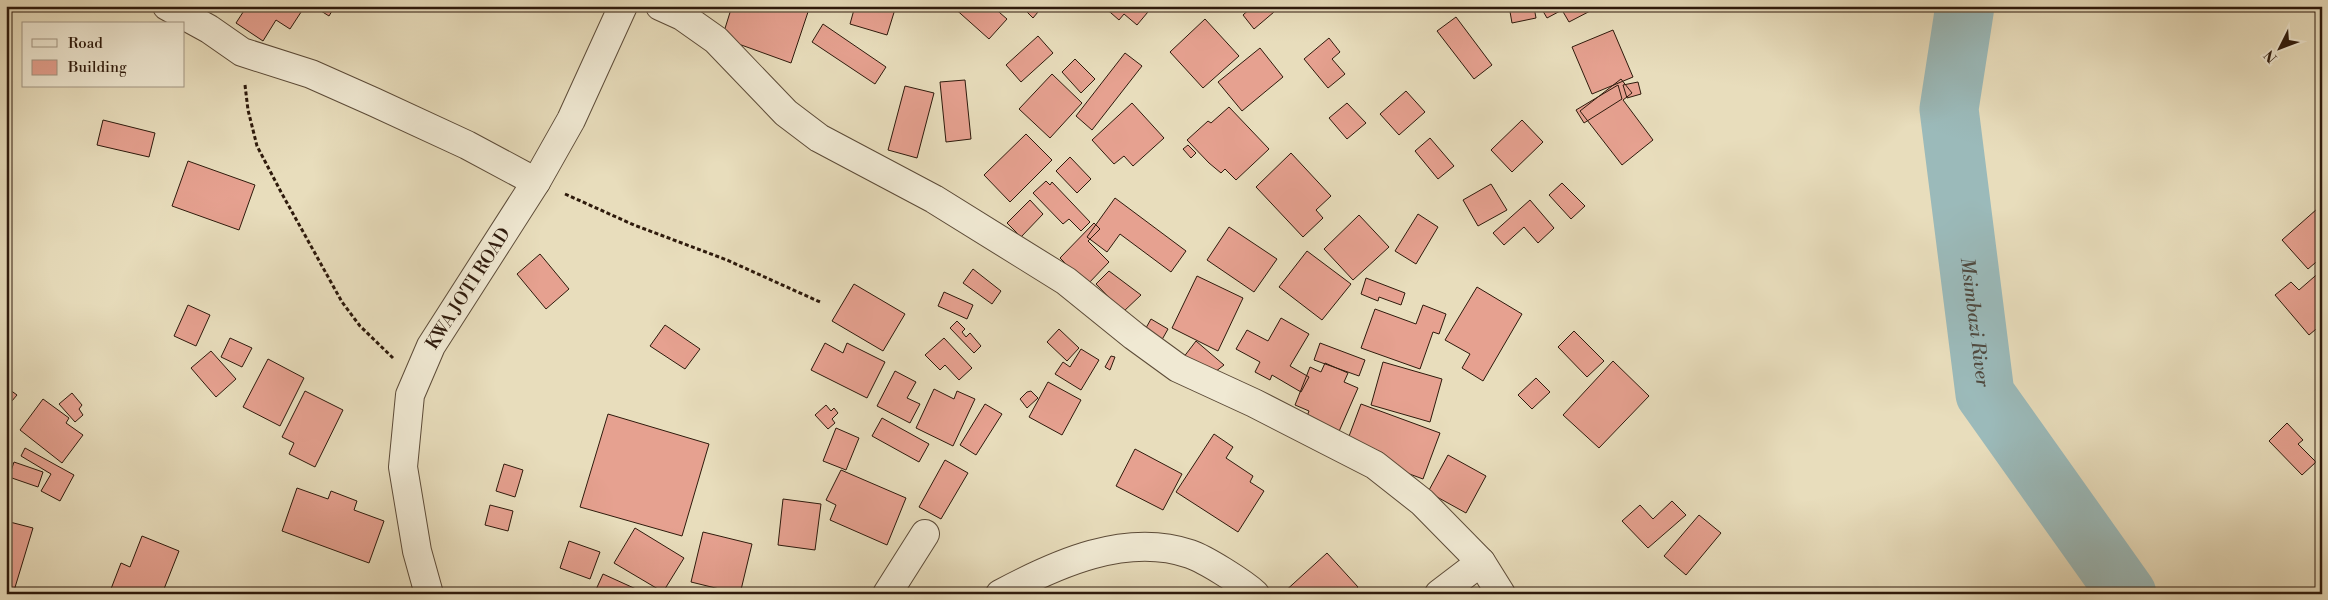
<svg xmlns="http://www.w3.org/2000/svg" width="2328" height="600" font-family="'Libre Bodoni',serif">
  <rect width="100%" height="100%" fill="#e8ddbc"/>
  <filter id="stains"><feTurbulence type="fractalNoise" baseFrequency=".004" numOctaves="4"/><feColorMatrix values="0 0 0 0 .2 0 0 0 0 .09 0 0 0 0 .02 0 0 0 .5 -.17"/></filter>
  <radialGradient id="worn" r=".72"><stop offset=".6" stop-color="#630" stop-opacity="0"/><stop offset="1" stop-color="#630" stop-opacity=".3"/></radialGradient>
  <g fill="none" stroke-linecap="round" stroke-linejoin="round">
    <path stroke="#9bbaba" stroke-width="59" id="s1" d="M1965,6l-16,103 36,285 142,200"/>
  </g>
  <path fill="#e6a190" stroke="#2e1a0c" d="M247,6h58l-15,23 -14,-9 -13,21 -27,-18z
    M313,6h22l-6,10z
    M732,6h78l-19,57 -69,-25z
    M855,6h41l-9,29 -37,-11z
    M952,6h40l15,13 -18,20z
    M1021,6h22l-10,12z
    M1103,6h50l-16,19 -13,-11 -5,6z
    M1253,6h16l5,6 -20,17 -11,-14z
    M1509,6l25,1 2,11 -24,5z
    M1540,6h52l2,3 -25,13 -7,-12 -15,8z
    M1456,17l36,48 -18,14 -37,-48z
    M1205,19l34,37 -36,32 -33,-36z
    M823,24l63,43 -11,17 -63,-42z
    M1613,30l20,47 -41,17 -20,-47z
    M1038,36l15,17 -32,29 -15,-17z
    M1329,38l11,14 -8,7 13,15 -17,14 -24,-29z
    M1260,48l23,29 -41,34 -24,-29z
    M1125,53l17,13 -50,64 -16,-14z
    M1075,59l20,20 -14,14 -19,-21z
    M1052,74l30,29 -32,35 -31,-29z
    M1621,79l11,14 -9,7 30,40 -31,25 -42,-54z
    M965,80l6,59 -25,3 -6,-60z
    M1638,82l3,12 -14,4 -4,-13z
    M1618,85l4,14 -38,24 -8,-13z
    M905,86l29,7 -17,65 -29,-8z
    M1406,91l19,21 -26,23 -19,-21z
    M1132,103l32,35 -31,28 -9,-10 -10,8 -22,-24z
    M1347,103l19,20 -19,16 -18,-21z
    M1229,107l40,42 -33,31 -11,-11 -4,4 -12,-10 -22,-23 21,-19 3,2z
    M103,120l52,13 -6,24 -52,-12z
    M1522,120l21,22 -31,30 -21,-22z
    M1026,134l26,26 -42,42 -26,-27z
    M1430,138l24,28 -16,13 -23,-28z
    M1188,145l8,8 -5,5 -8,-9z
    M1291,153l40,43 -15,14 7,8 -20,19 -47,-50z
    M1070,157l21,22 -14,14 -21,-22z
    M188,161l67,24 -16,45 -67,-24z
    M1046,181l4,4 2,-3 38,40 -9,9 -12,-12 -6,5 -30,-31z
    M1562,183l23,23 -14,13 -22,-24z
    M1491,184l16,26 -29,16 -15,-26z
    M1115,198l71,53 -15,21 -51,-38 -13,18 -20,-15z
    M1030,200l13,14 -22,23 -14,-14z
    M1530,200l24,28 -16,15 -14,-16 -20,18 -11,-12z
    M2317,209l5,6v42l-14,12 -26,-29z
    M1418,214l20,13 -22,37 -21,-13z
    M1359,215l30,32 -36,33 -29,-31z
    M1094,223l6,6 -12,12 21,21 -22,23 -27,-27z
    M1229,227l48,32 -23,33 -47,-32z
    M1307,251l44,33 -29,36 -43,-33z
    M540,254l29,35 -23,20 -29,-35z
    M973,269l28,22 -9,13 -29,-21z
    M2322,270v54l-13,11 -34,-40 16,-13 8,8z
    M1109,271l32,24 -18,17 -27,-28z
    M1197,276l46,22 -25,53 -46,-23z
    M1366,278l39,15 -4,12 -22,-8 -1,4 -17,-7z
    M854,284l51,30 -22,37 -51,-30z
    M1477,287l45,27 -39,67 -21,-13 8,-14 -25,-14z
    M944,292l29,13 -6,14 -29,-13z
    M188,305l22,10 -14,31 -22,-10z
    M1423,305l23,9 -7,20 -6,-2 -13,37 -59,-21 14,-39 41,15z
    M1281,318l28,16 -19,32 19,11 -8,15 -29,-17 -2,5 -15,-8 5,-10 -24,-13 11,-19 21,11z
    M1151,319l17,10 -9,16 -17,-10z
    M957,321l8,8 -3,3 4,5 4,-4 11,13 -7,7 -24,-25z
    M665,325l35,24 -15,20 -35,-23z
    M1059,329l20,19 -12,13 -20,-19z
    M1574,331l30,30 -17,16 -29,-30z
    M230,338l22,10 -10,19 -21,-10z
    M944,338l28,30 -13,12 -14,-15 -5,5 -15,-15z
    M1196,341l28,24 -13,10 -28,-17z
    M825,343l18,10 4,-10 38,19 -18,36 -56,-28z
    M1320,343l45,17 -6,16 -45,-16z
    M1081,349l18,11 -18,30 -26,-16 8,-12 7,5z
    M211,351l25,28 -20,18 -25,-29z
    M1111,356l4,1 -5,13 -5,-3z
    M268,359l36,19 -24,48 -37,-19z
    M1613,361l36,35 -50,52 -36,-33z
    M1383,362l59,17 -12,43 -59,-17z
    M1325,363l23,10 -4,9 14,6 -21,48 -32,-15 4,-10 -14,-6 15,-38 11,5z
    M895,371l21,11 -9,16 13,6 -10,19 -33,-17z
    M1536,378l14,14 -18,17 -14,-14z
    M1048,382l33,18 -19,35 -33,-18z
    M6,387l11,8 -11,13z
    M934,389l20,10 3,-8 18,8 -22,47 -37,-18z
    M305,391l38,19 -28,57 -26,-13 5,-11 -12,-6z
    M1031,391l7,7 -11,10 -7,-9 7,-7z
    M72,393l10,12 -3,4 4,6 -8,7 -16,-18z
    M43,399l26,19 -3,5 17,12 -21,28 -42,-33z
    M985,404l17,10 -26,41 -16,-10z
    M1361,404l79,29 -17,46 -43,-16 3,-10 -13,-6h-25z
    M826,405l5,6 3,-3 4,5 -6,6 3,4 -7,6 -13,-14z
    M608,414l101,30 -27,92 -102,-29z
    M882,418l47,26 -10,18 -47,-26z
    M2287,423l16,17 -5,4 18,18 -14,13 -33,-34z
    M836,428l23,10 -13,32 -23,-9z
    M1214,434l19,13 -7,11 27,18 -3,6 14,9 -26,41 -62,-40z
    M25,448l49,27 -14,26 -19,-10 10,-17 -30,-18z
    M1135,449l47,25 -19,36 -47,-24z
    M1448,455l38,21 -20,37 -38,-21z
    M945,460l23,13 -27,46 -22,-12z
    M14,462l29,10 -5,15 -29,-10z
    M504,464l19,6 -8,27 -19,-6z
    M841,470l65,28 -19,47 -57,-25 6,-15 -10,-5z
    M297,488l31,11 3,-8 26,10 -3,9 30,11 -15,42 -87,-32z
    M783,499l38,5 -6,46 -37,-5z
    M1672,501l14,14 -38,33 -26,-27 18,-16 13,14z
    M490,505l23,6 -5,20 -23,-6z
    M1699,515l22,18 -35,42 -22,-19z
    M6,521l27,7 -20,66h-7z
    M635,528l49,30 -21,34 -49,-29z
    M703,532l49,12 -12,50 -49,-12z
    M142,536l37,15 -17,43h-53l12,-31 9,4z
    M569,541l31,11 -10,27 -30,-11z
    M1327,553l31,34 -7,7h-69z
    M603,574l44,20h-53z"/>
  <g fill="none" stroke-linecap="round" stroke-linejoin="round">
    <defs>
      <g id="minor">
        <path d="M167,6l42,23 33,23 69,22 63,28 93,43 69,37"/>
        <path d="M660,6l22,10 34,24 70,73 33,25 115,61 132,82 68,55 44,32 76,35 121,62 47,37 59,60 20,32"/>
        <path id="s2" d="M429,594l-12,-43 -14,-84 7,-72 21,-49 105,-164 35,-62 52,-114"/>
        <path d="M887,594l38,-60"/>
        <path d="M1000,594c56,-30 126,-62 190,-40 15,5 53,29 65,40"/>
        <path d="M1439,594l42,-32"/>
      </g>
    </defs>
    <use href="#minor" stroke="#5c4b38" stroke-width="30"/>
    <path stroke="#2e1a0c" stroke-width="3" stroke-dasharray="4 2.5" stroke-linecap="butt" d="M245,85l3,25 9,36 24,46 61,110 18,24 33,32
      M565,194l69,31 93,35 93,42"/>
    <use href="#minor" stroke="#f0e9d3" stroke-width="28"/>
  </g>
  <g text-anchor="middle" stroke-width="5" stroke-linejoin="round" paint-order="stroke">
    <g font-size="18" fill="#2e1a0c" stroke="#f0e9d3">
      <text dy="6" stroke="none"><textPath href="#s2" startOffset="324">KWA JOTI ROAD</textPath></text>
    </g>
    <g font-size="19" font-style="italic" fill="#4f4a40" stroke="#f0e9d3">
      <text dy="7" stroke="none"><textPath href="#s1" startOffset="319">Msimbazi River</textPath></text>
    </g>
  </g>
  <rect width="2328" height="600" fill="none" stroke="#e8ddbc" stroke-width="25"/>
  <rect x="8" y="8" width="2313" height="585" fill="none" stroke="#2e1a0c" stroke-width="2.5"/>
  <rect x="12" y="12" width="2303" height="575" fill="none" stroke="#2e1a0c"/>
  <rect x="22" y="22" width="162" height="65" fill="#f0e9d3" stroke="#a29683"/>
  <rect x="32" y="39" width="25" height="8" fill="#f0e9d3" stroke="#a29683"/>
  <text x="68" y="48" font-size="15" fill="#2e1a0c">Road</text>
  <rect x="32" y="60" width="25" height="15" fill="#e6a190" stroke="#a29683"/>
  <text x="68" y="72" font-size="15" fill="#2e1a0c">Building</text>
  <g transform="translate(2280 48) rotate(228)" stroke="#f0e9d3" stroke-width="4" paint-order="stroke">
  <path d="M0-4L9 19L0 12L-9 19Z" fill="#2e1a0c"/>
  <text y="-8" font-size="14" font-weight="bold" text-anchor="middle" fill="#2e1a0c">N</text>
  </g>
  <rect width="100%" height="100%" filter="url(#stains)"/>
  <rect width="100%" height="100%" fill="url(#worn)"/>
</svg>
